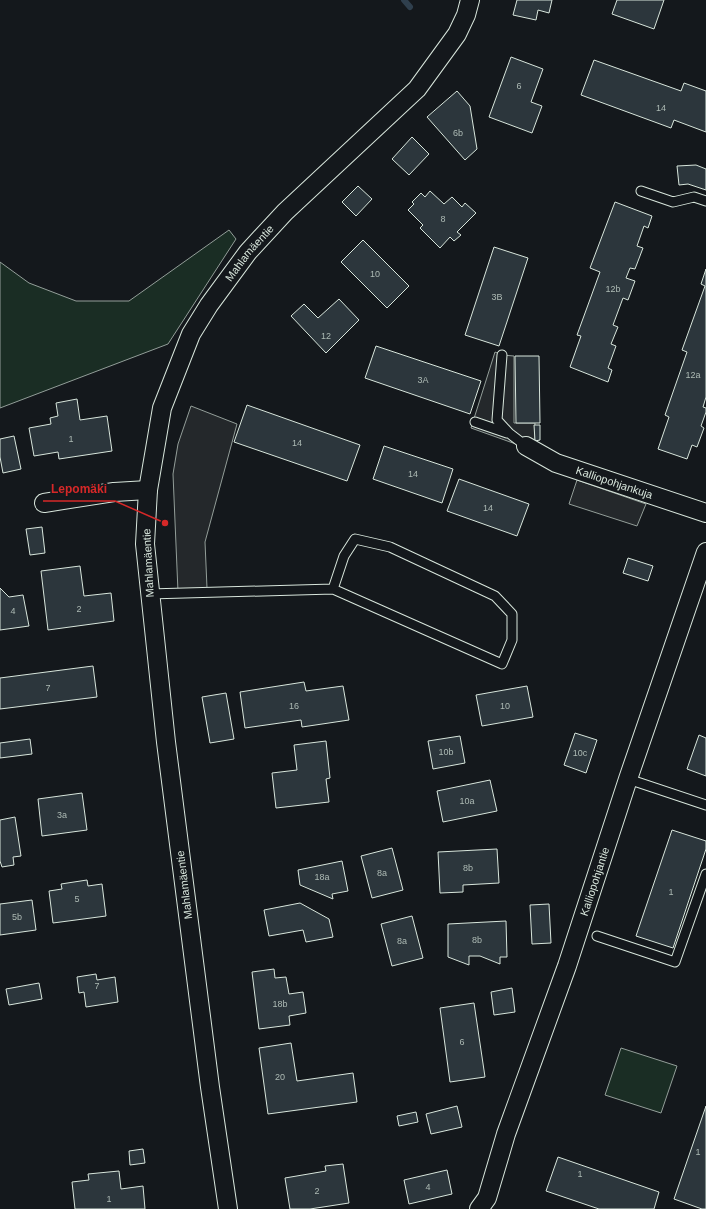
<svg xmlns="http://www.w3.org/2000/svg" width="706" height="1209" font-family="Arial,sans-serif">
  <rect width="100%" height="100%" fill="#14181c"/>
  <path fill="#1a2d24" stroke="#939e99" d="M229,230l7,9 -68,105 -168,64v-146l29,21 47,18h53z
    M621,1048l56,18 -16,47 -56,-18z"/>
  <path fill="#24282b" stroke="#939e99" d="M495,352l7,3 12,1v67h21v18l-8,7 -56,-20z
    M191,406l46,18 -32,118 2,46 -29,4 -5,-118 5,-30z
    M577,480l69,24 -9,22 -68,-22z"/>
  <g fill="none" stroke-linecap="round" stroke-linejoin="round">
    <path stroke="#2f3f4d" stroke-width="6" d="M404,0l6,7"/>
  </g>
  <path fill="#2c363c" stroke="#d8e6dc" d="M517,0h35l-3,13 -11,-3 -2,10 -23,-5z
    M617,0h47l-10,29 -42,-15z
    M511,57l32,12 -12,33 11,4 -10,27 -43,-16z
    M594,60l87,31 3,-8 22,8v41l-32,-12 -3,8 -90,-33z
    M457,91l13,15 7,43 -12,11 -38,-43z
    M412,137l17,17 -20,21 -17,-16z
    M696,165l10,4v21l-18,-6 -9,1 -2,-19z
    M358,186l14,13 -16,17 -14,-14z
    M430,191l14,13 8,-7 10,10 3,-4 11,10 -19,19 4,3 -7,6 -4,-4 -10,11 -20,-20 3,-3 -15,-15 6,-6 -2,-2 9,-9 4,4z
    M615,202l37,14 -4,12 -4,-2 -7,20 6,2 -8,21 -5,-1 -4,10 9,3 -7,19 -5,-2 -10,27 5,2 -7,17 5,2 -8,22 4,2 -4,12 -38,-15 11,-31 -4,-1 23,-63 -10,-4z
    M363,240l46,46 -22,22 -46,-46z
    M494,247l34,11 -29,88 -34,-11z
    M706,269v128l-3,10 3,1v4l-5,14 3,2 -7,19 -5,-2 -5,14 -29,-10 11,-32 -4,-2 22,-63 -5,-2 23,-64 -4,-2z
    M339,299l20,21 -33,33 -35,-37 13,-12 14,14z
    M376,346l105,35 -11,33 -105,-36z
    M515,356h24l1,67h-24z
    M77,399l3,21 27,-4 5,35 -53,8 -1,-7 -24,4 -5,-28 22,-4 -1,-6 8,-2 -2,-13z
    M247,405l113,40 -13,36 -113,-39z
    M534,425h6v15l-5,1z
    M14,436l7,33 -18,4 -3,-16v-18z
    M384,446l69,23 -11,34 -69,-24z
    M459,479l70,25 -12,32 -70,-25z
    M42,527l3,26 -15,2 -4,-26z
    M628,558l25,8 -5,15 -25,-8z
    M80,566l4,30 27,-3 3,28 -66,9 -7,-59z
    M0,588l9,9 14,-2 6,31 -29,4z
    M93,666l4,31 -97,12v-31z
    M304,682l2,9 37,-5 6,34 -47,7 -1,-7 -56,8 -5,-36z
    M527,686l6,31 -51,9 -6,-31z
    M226,693l8,46 -24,4 -8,-46z
    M575,733l22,7 -11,33 -22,-8z
    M699,735l7,3v38l-19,-7z
    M460,736l5,27 -32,6 -5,-28z
    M30,739l2,15 -32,4v-15z
    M326,741l4,37 -4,1 3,23 -53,6 -4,-35 25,-3 -3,-25z
    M490,780l7,31 -54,11 -6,-31z
    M82,793l5,37 -45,6 -4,-37z
    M15,817l6,39 -8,1 1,8 -12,2 -2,-6v-41z
    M672,830l34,11v8l-33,99 -37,-12z
    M392,848l11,42 -31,8 -11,-42z
    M497,849l2,34 -36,2v7l-23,1 -2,-41z
    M342,861l6,30 -16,3 1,5 -33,-14 -2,-15z
    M87,880l1,6 14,-2 4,32 -53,7 -4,-32 13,-2 -1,-5z
    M32,900l4,30 -36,5v-31z
    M300,903l29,16 4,18 -27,5 -3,-12 -34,6 -5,-26z
    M549,904l2,39 -19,1 -2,-39z
    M412,916l11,42 -31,8 -11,-42z
    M506,921l1,36h-7v7l-20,-8h-11v9l-21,-8v-33z
    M274,969l1,9 11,-1 3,17 14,-2 3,21 -17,3 1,9 -31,4 -7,-57z
    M96,974l1,6 18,-3 3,25 -32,5 -2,-15 -5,1 -2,-16z
    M39,983l3,16 -33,6 -3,-16z
    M512,988l3,24 -21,3 -3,-23z
    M474,1003l11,74 -35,5 -10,-74z
    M291,1043l6,38 56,-8 4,29 -89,12 -9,-66z
    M457,1106l5,21 -31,7 -5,-20z
    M706,1106v103h-4l-28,-10z
    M416,1112l2,10 -19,4 -2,-10z
    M143,1149l2,14 -15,2 -1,-14z
    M558,1157l101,35 -5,17h-55l-53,-18z
    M343,1164l6,39 -39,6h-20l-5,-31 41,-7 -1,-5z
    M447,1170l5,24 -43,10 -5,-24z
    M119,1171l2,18 22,-3 2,23h-70l-3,-27 17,-2 -1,-6z"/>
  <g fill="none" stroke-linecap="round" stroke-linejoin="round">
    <defs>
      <path id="service" d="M641,191l32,11 21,-5 12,4
        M502,355l-5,65 12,13 17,13
        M475,422l32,11
        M149,594l184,-5 11,-33 11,-17 35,8 105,49 17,18v26l-10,24 -169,-75
        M628,779l78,26
        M597,936l78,26 31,-88"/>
      <g id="minor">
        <path id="s1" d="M526,446l30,17 150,50"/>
        <path d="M44,503l70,-11 34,-2"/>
        <path id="s2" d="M228,1209l-18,-122 -44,-345 -21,-198 3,-54 14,-82 29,-74 18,-29 39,-53 37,-40 132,-123 40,-55 9,-19 4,-15"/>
        <path id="s3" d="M479,1209l8,-11 19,-64 61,-168 61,-187 78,-227"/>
      </g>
    </defs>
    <use href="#service" stroke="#d8e6dc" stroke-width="11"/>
    <use href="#minor" stroke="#d8e6dc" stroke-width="20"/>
    <use href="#service" stroke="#14181c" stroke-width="9"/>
    <use href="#minor" stroke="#14181c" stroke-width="18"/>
  </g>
  <g text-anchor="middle" stroke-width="3" stroke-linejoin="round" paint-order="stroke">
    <g font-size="9" fill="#adbab4">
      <text x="519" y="89">6</text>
      <text x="661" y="111">14</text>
      <text x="458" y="136">6b</text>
      <text x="443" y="222">8</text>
      <text x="375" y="277">10</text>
      <text x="613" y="292">12b</text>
      <text x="497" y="300">3B</text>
      <text x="326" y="339">12</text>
      <text x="693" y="378">12a</text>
      <text x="423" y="383">3A</text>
      <text x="71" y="442">1</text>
      <text x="297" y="446">14</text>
      <text x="413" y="477">14</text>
      <text x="488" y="511">14</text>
      <text x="79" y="612">2</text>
      <text x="13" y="614">4</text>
      <text x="48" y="691">7</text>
      <text x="294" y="709">16</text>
      <text x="505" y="709">10</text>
      <text x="446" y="755">10b</text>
      <text x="580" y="756">10c</text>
      <text x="467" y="804">10a</text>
      <text x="62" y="818">3a</text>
      <text x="468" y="871">8b</text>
      <text x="382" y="876">8a</text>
      <text x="322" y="880">18a</text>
      <text x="671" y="895">1</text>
      <text x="77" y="902">5</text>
      <text x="17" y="920">5b</text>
      <text x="477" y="943">8b</text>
      <text x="402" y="944">8a</text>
      <text x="97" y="989">7</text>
      <text x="280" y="1007">18b</text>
      <text x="462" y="1045">6</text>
      <text x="280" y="1080">20</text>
      <text x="698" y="1155">1</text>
      <text x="580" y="1177">1</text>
      <text x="428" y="1190">4</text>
      <text x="317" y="1194">2</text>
      <text x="109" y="1202">1</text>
    </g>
    <g font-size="11" fill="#d8e6dc" stroke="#14181c">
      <text dy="4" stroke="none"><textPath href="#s2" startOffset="987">Mahlamäentie</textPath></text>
      <text dy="4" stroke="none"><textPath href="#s1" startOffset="96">Kalliopohjankuja</textPath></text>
      <text transform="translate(148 563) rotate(-93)" y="4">Mahlamäentie</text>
      <text dy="4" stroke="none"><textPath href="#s3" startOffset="348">Kalliopohjantie</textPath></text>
      <text transform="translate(184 885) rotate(-97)" y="4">Mahlamäentie</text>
    </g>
  </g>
  <path fill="none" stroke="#d62828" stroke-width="1.5" d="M165 523L115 501H43"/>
  <circle fill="#d62828" stroke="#14181c" stroke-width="1.5" cx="165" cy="523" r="4"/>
  <g font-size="12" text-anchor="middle" font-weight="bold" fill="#d62828" stroke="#14181c" stroke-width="3" stroke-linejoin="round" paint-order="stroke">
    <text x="79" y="493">Lepomäki</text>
  </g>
</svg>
